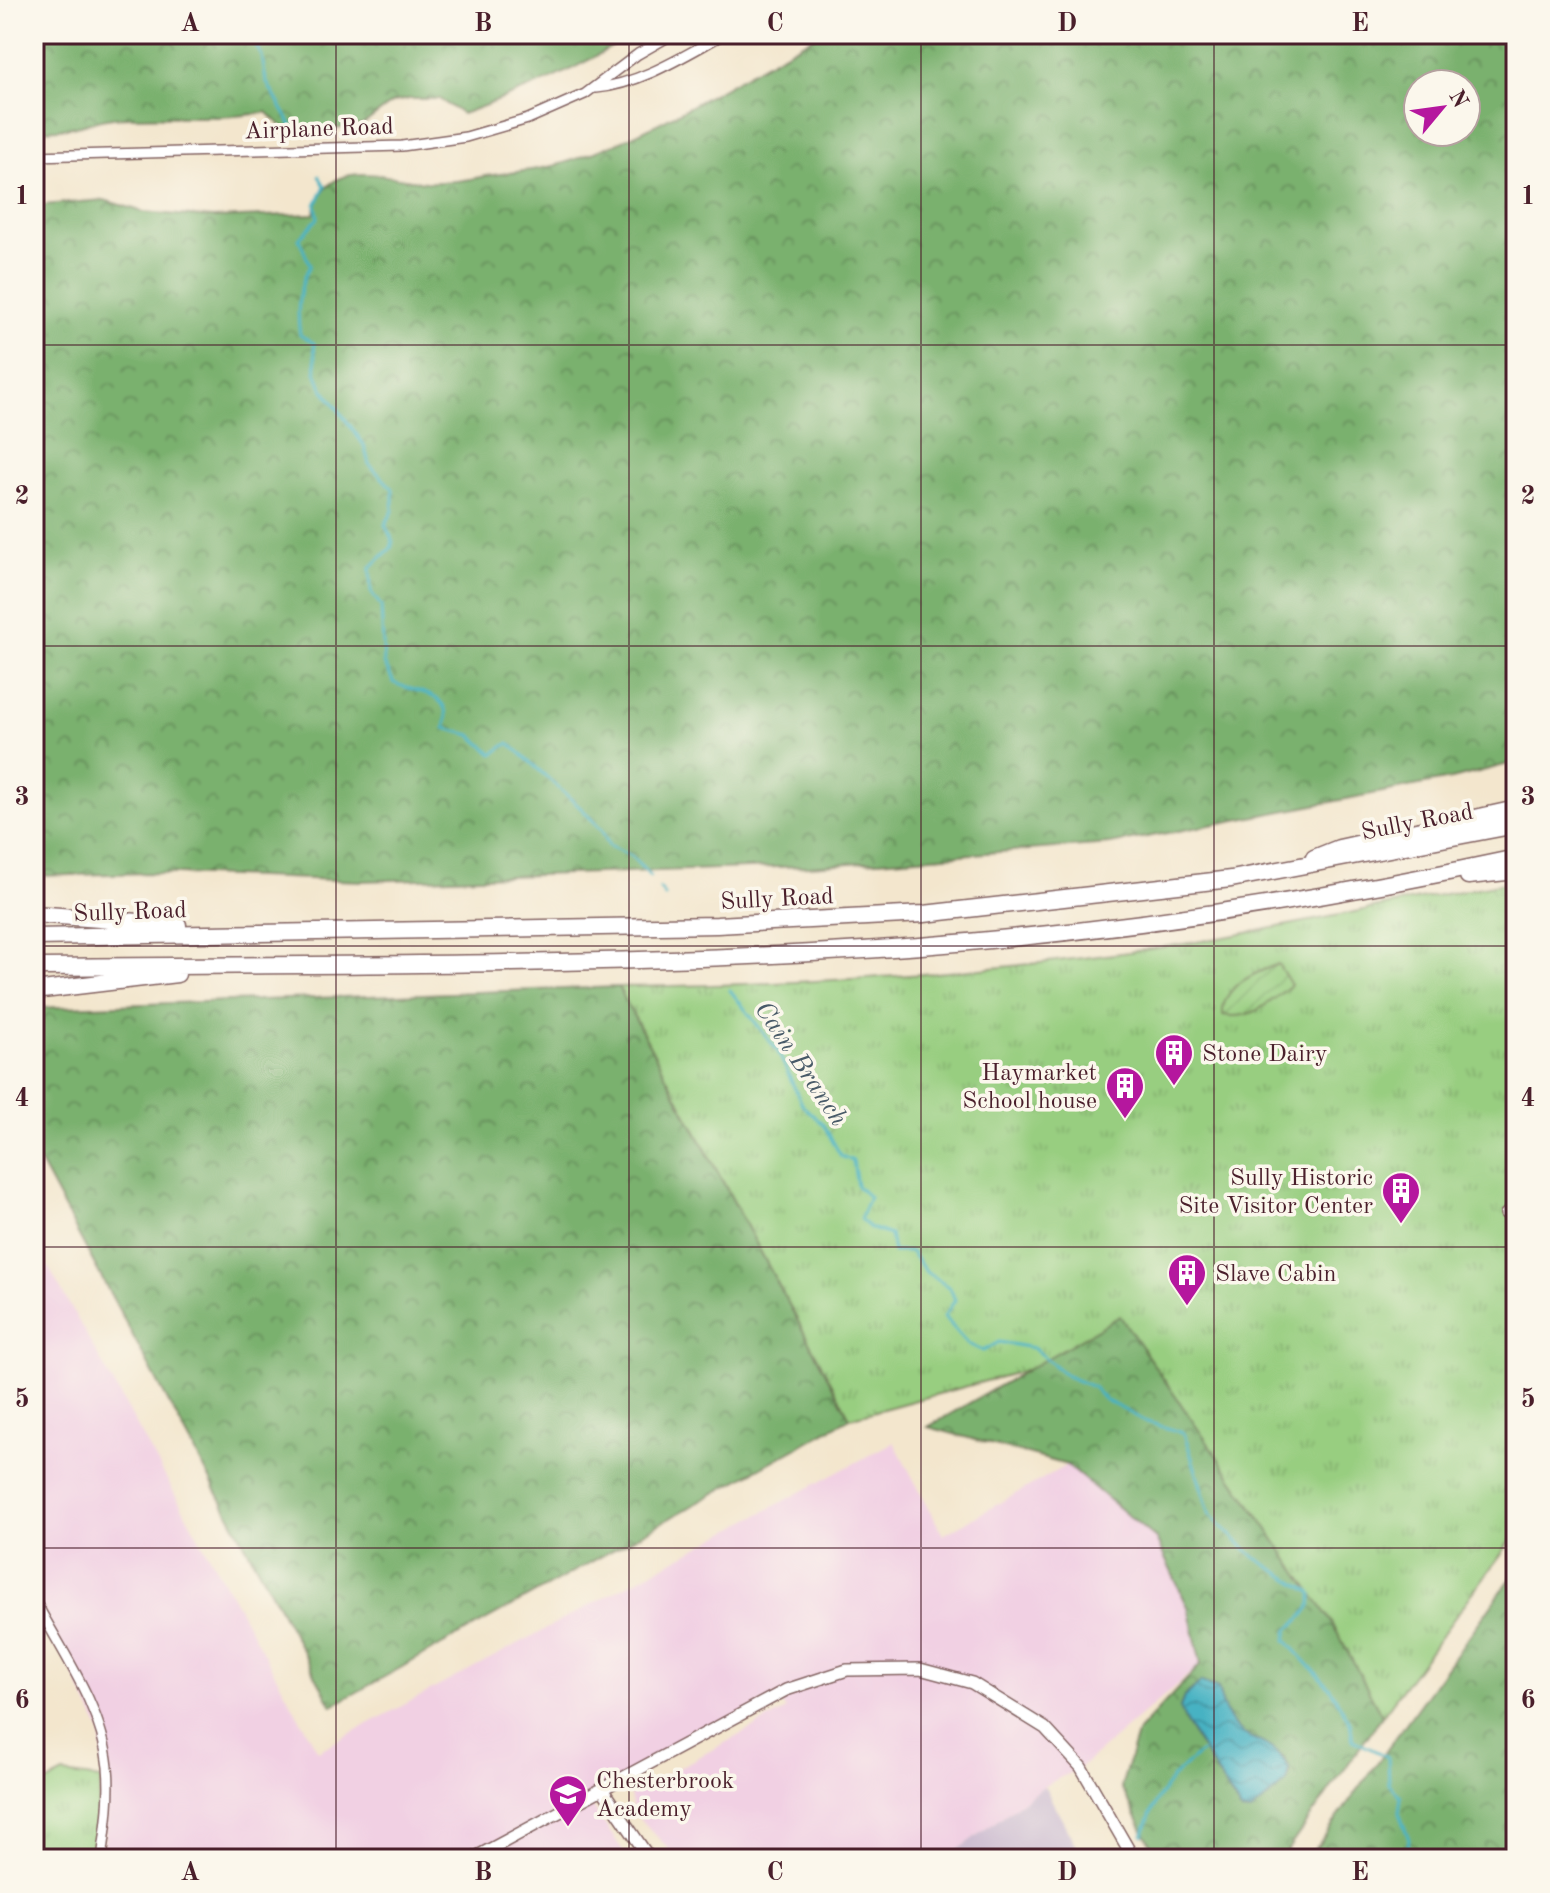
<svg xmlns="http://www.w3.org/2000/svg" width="1550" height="1893" font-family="'Old Standard TT',serif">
  <defs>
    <pattern id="grass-tufts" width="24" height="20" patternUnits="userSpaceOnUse" patternTransform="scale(2)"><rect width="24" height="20" fill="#98ce80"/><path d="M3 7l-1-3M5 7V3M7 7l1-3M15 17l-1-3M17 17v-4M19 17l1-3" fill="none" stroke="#84b06f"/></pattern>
    <pattern id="forest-crowns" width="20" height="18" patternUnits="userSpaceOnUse" patternTransform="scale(2)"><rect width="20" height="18" fill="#7ab16e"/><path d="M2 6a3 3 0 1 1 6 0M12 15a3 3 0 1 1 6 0" fill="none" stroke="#668f5b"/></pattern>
    <pattern id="garden-furrows" width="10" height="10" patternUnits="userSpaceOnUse" patternTransform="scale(2)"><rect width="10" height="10" fill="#98ce80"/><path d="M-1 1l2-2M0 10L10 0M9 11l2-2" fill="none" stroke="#84b06f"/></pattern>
    <pattern id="water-waves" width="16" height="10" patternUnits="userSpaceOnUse" patternTransform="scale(2)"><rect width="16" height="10" fill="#46b2c3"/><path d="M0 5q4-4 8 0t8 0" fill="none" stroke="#3c909f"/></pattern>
  </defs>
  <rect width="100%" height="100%" fill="#fbf7ec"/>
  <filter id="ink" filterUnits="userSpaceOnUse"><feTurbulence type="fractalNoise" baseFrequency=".0125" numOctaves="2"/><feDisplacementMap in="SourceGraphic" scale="16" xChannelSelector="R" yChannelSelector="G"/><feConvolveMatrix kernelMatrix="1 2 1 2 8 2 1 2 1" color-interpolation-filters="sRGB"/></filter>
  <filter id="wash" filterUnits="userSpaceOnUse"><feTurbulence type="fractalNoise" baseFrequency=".006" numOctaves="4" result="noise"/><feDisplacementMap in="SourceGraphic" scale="32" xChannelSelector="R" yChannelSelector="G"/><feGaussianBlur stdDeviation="1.8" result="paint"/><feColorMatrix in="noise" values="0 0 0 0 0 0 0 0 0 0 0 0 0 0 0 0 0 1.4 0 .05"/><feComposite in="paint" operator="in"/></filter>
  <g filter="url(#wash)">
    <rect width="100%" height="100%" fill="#f3e6cd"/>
    <path fill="#f1d0e3" d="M34,1241l284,510 576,-309 49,93 124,-70 89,74 32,68 13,57 -120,103 -37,19 -99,73h-267l-45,-48 -3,-17 156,-84 -10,-14 -190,102 43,61h-527l4,-33 -5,-94 -38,-79 -29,-45z"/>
    <path fill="#cebed1" d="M1044,1786l39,73h-138z"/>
    <path fill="url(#grass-tufts)" stroke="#717656" stroke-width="2" d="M1516,881v653l-153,208 -329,-374 -184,50 -232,-431c189,-2 378,-14 566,-43 111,-18 221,-44 332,-63z
      M63,1774l38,5 -7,80h-60v-70z"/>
    <path fill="url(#forest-crowns)" stroke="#62684c" stroke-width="2" fill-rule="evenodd" d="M34,34h597c-53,37 -108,58 -169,80l-23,-15h-30l-16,3 -31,23 -71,10 -24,-23c-52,10 -102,1 -154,6 -26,3 -52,16 -79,10z
      M819,34h697v728l-60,16 -346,66 -301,22 -447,15 -211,-8 -117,3v-666l9,-5 61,-5 40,12 69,6 101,-4c13,-60 70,-36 112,-32 19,1 41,-2 60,-6 27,-4 58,-6 84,-15 89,-30 166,-83 249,-127zM1418,84h48v48h-48z
      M618,987l232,431 -518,288 -298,-554v-144z
      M1120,1316l211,305 51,95 -101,143h-123l-37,-72 17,-56 63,-67 -13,-57 -32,-68 -89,-74 -139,-38zM1201,1682l17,6c3,16 8,35 22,46 17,13 52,14 49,43l-48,34 -55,-88 -2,-26z
      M1516,1571v288h-208z"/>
    <path fill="url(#garden-furrows)" stroke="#717656" stroke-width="2" d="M1278,964l13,21c-21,17 -39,36 -68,30 -2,-29 32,-42 55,-51z"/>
    <path fill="url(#water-waves)" stroke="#486877" stroke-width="2" d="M1201,1682l17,6c15,68 47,37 71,80l-2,14 -36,30 -10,-1 -55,-88 -6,-16 4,-10z"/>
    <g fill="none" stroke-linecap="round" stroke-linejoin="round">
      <path stroke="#46b2c3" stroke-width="3" d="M249,34l13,22 4,25 31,54
        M319,176l6,10 -9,19 2,13 -19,21 11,26c-12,22 -14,45 -10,70l14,8 2,29 6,15 42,58 5,19 24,25v22l-8,14 8,16 -2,7 -21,20 1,24 10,14 3,57 10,20c25,11 60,9 51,45l26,7 22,19 16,-11 74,67 19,21 7,15 22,10 19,20
        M660,889l5,7
        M730,990l47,60 26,56 20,18 18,32 12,5 4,25 12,11 -9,22 10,9 20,7 3,17h18l15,20 24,16 5,12 -11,17 24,27 15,7 16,-9 34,6 34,28 26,11 12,13 42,22 37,11 26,82 44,42 58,36c2,16 -12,28 -24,36l-2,11 44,48 20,34 3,18 35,17 1,27 12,13 -2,16 10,26 -3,20
        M1143,1835c12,-37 26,-60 59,-83"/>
    </g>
  </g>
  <g filter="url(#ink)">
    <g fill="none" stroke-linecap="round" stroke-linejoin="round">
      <defs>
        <path id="minor" d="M596,88c45,-4 89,-33 128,-54
          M34,156l368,-10 64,-9 62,-18 57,-25 53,-40 35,-20
          M1505,1214l11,-10
          M34,1599c28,53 68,107 74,168 3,30 -2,62 -6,92"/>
        <path id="tertiary" d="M602,1789l48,70
          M472,1859l314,-169 61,-20 73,-1 52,14 73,45 36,39 53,92"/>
        <path id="motorway" d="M1314,858l25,-10 177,-39
          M1468,876l48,-5
          M34,914l144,11
          M34,937l683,-12 207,-11 307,-35 285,-54
          M34,967c259,-3 519,0 778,-14 237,-12 472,-45 704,-95
          M34,991l143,-17"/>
      </defs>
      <use href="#minor" stroke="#856564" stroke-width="12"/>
      <use href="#tertiary" stroke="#856564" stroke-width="14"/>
      <use href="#motorway" stroke="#856564" stroke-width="19"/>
      <use href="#minor" stroke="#fff" stroke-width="9"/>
      <use href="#tertiary" stroke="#fff" stroke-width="11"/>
      <use href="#motorway" stroke="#fff" stroke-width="16"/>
    </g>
  </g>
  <path fill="none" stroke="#4a1f2b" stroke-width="2" stroke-opacity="0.55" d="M336,34v1825M629,34v1825M921,34v1825M1214,34v1825M34,345h1482M34,646h1482M34,946h1482M34,1247h1482M34,1548h1482"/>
  <defs>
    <symbol id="building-pin" viewBox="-11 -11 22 30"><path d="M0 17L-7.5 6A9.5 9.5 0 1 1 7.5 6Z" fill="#b5179e" stroke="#fbf7ec"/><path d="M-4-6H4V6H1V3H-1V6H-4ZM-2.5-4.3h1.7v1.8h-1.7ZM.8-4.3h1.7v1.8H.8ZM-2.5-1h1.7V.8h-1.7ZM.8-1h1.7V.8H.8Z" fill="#fff"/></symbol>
    <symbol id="school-pin" viewBox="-11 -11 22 30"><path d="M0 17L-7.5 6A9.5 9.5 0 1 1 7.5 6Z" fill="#b5179e" stroke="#fbf7ec"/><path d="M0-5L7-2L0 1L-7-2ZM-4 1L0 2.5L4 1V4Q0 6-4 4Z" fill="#fff"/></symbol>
  </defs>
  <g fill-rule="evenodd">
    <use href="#building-pin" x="1152" y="1031" width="44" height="60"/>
    <use href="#building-pin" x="1103" y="1064" width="44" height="60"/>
    <use href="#building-pin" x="1379" y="1169" width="44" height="60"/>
    <use href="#building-pin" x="1165" y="1251" width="44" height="60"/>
    <use href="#school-pin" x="546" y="1772" width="44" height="60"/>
  </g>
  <g text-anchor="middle" stroke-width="7" stroke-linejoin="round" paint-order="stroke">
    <g font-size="24" fill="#4a1f2b" stroke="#fbf7ec">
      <text transform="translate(319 128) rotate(-2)" y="8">Airplane Road</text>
      <text transform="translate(1417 821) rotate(-11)" y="8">Sully Road</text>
      <text transform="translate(777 898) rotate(-3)" y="8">Sully Road</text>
      <text transform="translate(130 911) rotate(-2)" y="8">Sully Road</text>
    </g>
    <g font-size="24" fill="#4a1f2b" stroke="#fbf7ec" text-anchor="start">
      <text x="1202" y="1061">Stone Dairy</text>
      <text x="1097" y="1080" text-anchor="end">Haymarket<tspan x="1097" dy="28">School house</tspan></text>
      <text x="1373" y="1185" text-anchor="end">Sully Historic<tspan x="1373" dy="28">Site Visitor Center</tspan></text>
      <text x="1215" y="1281">Slave Cabin</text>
      <text x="596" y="1788">Chesterbrook<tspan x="596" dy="28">Academy</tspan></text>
    </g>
    <g font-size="26" font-style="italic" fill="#485a68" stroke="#fbf7ec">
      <text transform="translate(802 1063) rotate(56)" y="9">Cain Branch</text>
    </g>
  </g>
  <rect width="1550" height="1893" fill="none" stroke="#fbf7ec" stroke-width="88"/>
  <g transform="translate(1442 108) rotate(61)"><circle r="38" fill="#fbf7ec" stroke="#b4a19f" stroke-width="2"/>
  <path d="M0-6L14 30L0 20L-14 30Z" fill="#b5179e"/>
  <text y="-12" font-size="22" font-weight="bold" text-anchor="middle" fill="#4a1f2b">N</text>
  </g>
  <rect x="44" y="44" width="1462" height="1805" fill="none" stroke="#4a1f2b" stroke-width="3"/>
  <g font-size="26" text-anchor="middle" font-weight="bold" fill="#4a1f2b">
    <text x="190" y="31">A</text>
    <text x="483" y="31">B</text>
    <text x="775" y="31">C</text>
    <text x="1067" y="31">D</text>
    <text x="1360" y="31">E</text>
    <text x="22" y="204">1</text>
    <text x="1528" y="204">1</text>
    <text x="22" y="504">2</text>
    <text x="1528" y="504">2</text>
    <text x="22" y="805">3</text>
    <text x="1528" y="805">3</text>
    <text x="22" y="1106">4</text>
    <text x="1528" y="1106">4</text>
    <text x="22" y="1407">5</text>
    <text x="1528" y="1407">5</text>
    <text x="22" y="1708">6</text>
    <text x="1528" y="1708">6</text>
    <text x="190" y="1880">A</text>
    <text x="483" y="1880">B</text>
    <text x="775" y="1880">C</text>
    <text x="1067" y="1880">D</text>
    <text x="1360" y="1880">E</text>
  </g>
</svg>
